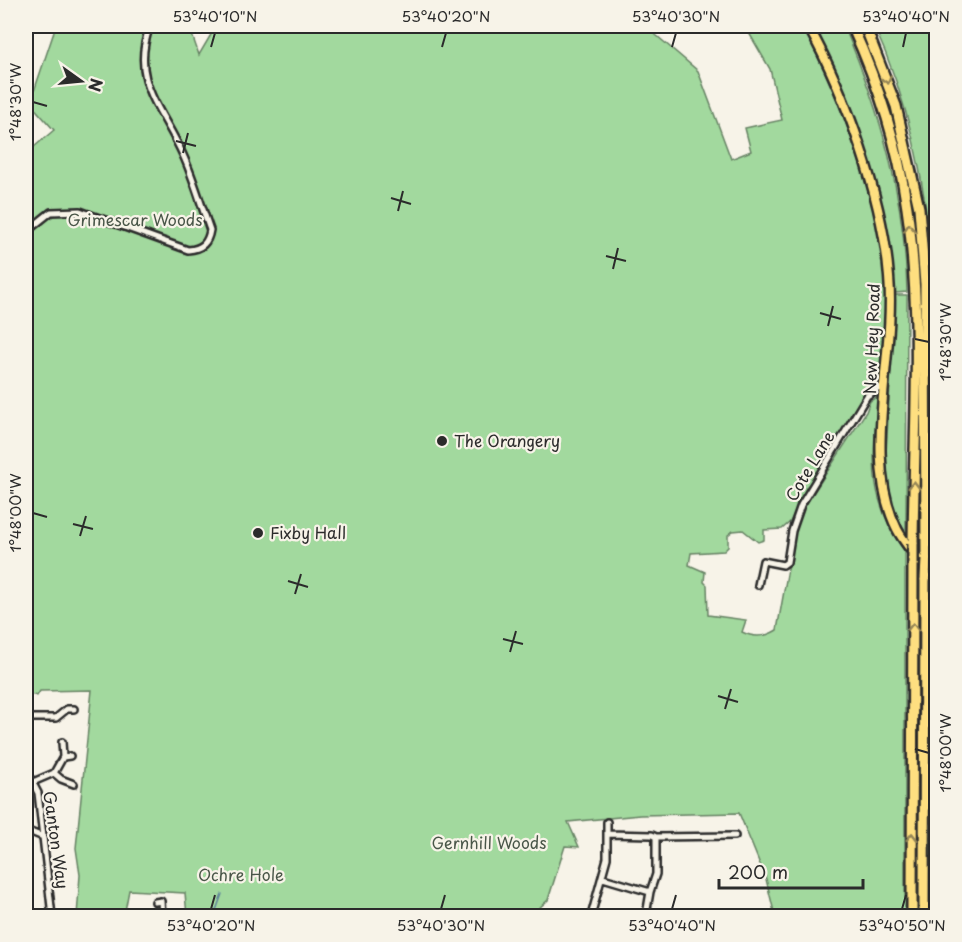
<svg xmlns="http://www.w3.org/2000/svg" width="962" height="942" font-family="'Playpen Sans',sans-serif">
  <rect width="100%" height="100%" fill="#f7f3e8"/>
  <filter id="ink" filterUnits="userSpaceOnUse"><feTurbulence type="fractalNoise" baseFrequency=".0167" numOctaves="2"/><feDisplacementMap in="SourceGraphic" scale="12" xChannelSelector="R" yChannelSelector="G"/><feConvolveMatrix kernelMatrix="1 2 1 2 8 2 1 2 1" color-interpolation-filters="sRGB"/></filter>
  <g filter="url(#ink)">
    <path fill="#a2d99e" stroke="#668264" stroke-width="1.5" d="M56,26h133l10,29 17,-29h437l-3,4 48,41 33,88 20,-8 -6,-23 37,-8 -12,-51 -25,-43h58c53,107 99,232 78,354l-15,13 -52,87 -7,6 -17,36 -8,7 -18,1v10l-6,2 -15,-12 -10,1 -5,4v12l-4,4 -33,2 -2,12 16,7 -1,10 3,3 1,30 38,5 -4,12c12,6 24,5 35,-2l18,-100 8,-21 63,-97 4,-11 8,-5c-5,64 -12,100 27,156v364h-130l-9,-37 -27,-66 -99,2 -72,7 11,25 -14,-1 -17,54 -18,16h-343l-2,-23 -56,-3 -5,26h-47l3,-41 -4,-27 16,-158 -52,1 -3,5 -11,-3v-534l8,-12 20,-17 -24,-27z
      M813,26h31c37,87 61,170 63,266l-12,1c-7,-85 -42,-192 -82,-267z
      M874,26h62v266h-4c-2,-91 -20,-183 -58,-266z
      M932,294h4v278l-3,-4z
      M895,295h12l-1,243 -16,-37 -5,-30z
      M934,590l2,1v325h-5z"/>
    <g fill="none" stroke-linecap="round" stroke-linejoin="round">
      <path stroke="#5f8599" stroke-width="1.5" d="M214,916l8,-22"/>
      <defs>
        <path id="minor" d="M26,232l25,-20 29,-1 108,39c14,-1 20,-7 22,-20 -9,-25 -16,-51 -27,-75 -20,-46 -54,-74 -33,-129
          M758,585l5,-24 20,4 4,-3 5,-31 9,-26 66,-109 17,-11
          M26,718h30l11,-9h7
          M62,742l1,15
          M26,770l12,23 14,123
          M54,773l7,6 13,5
          M33,782l21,-9 9,-16 7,-1
          M26,830l17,7
          M607,834l45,1 4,2v37l-6,18
          M656,837l79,-1
          M603,878l47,14 -4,23 6,1
          M155,902l6,-1 1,15
          M591,916l16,-58v-36"/>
        <path id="primary" d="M808,26c38,68 75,173 81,251 7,79 -28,180 8,252 10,19 26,35 39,51"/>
        <path id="motorway" d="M852,26c26,57 46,119 55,182 16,110 7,225 6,336
          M865,26l31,80 23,102 6,76 1,275
          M912,916l1,-352
          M924,916l1,-337"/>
      </defs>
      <use href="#minor" stroke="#2b2b2b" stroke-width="10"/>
      <use href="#primary" stroke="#2b2b2b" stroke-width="13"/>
      <use href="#motorway" stroke="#2b2b2b" stroke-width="14"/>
      <use href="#minor" stroke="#f7f3e8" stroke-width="5"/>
      <use href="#primary" stroke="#fedf80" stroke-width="8"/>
      <use href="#motorway" stroke="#fedf80" stroke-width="9"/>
      <defs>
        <path id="motorway-bridge" d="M913,564v-20
          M925,579l1,-20"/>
      </defs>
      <use href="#motorway-bridge" stroke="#2b2b2b" stroke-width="14" stroke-linecap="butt"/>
      <use href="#motorway-bridge" stroke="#fedf80" stroke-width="9"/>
    </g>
    <defs><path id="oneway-chevron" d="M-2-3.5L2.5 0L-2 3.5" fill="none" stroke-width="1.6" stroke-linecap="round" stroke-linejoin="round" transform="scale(1.5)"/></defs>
    <g stroke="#948556">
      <use href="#oneway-chevron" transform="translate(887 80) rotate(71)"/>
      <use href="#oneway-chevron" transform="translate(909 228) rotate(-95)"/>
      <use href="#oneway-chevron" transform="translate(914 485) rotate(-90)"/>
      <use href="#oneway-chevron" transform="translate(913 627) rotate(-90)"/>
      <use href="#oneway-chevron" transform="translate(912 837) rotate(-90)"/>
    </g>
  </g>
  <path fill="none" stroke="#2b2b2b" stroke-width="2" d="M211,47l4,-14M442,47l4,-14M672,47l4,-14M903,47l3,-14M33,102l14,4M176,141l20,5M183,153l5,-20M391,198l20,6M398,211l5,-20M606,256l20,5M613,269l5,-21M820,313l21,6M828,326l5,-20M915,339l14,3M33,513l14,4M73,524l20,5M80,536l6,-20M288,581l20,6M295,594l6,-20M503,639l20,5M510,652l6,-21M718,696l20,6M725,709l6,-20M915,749l14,4M211,909l4,-14M441,909l4,-14M672,909l4,-14M902,909l4,-14"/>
  <g fill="#2b2b2b" stroke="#f7f3e8" stroke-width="2">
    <circle cx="442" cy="441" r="6"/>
    <circle cx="258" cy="533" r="6"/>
  </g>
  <g text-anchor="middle" stroke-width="4.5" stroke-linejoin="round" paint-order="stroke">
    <g font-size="16" fill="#495648" stroke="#f7f3e8">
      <text x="135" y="226">Grimescar Woods</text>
      <text x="489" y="849">Gernhill Woods</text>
      <text x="241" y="881">Ochre Hole</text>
    </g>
    <g font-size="16" fill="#2b2b2b" stroke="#f7f3e8">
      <text transform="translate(872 339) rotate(-88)" y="6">New Hey Road</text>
      <text transform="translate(810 466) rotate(-59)" y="6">Cote Lane</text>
      <text transform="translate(56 840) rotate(82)" y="6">Ganton Way</text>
    </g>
    <g font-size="16" fill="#2b2b2b" stroke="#f7f3e8" text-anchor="start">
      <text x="454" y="447">The Orangery</text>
      <text x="270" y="539">Fixby Hall</text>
    </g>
  </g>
  <rect width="962" height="942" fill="none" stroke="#f7f3e8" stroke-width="66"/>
  <g transform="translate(81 81) rotate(105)" stroke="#f7f3e8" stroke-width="4.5" paint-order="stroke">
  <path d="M0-4.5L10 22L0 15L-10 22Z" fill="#2b2b2b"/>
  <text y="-9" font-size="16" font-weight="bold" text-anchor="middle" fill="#2b2b2b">N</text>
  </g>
  <path d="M719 879v9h144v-9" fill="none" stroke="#2b2b2b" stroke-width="3"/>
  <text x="728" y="879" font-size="18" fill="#2b2b2b" stroke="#f7f3e8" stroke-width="4.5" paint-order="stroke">200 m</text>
  <rect x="33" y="33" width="896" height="876" fill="none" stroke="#2b2b2b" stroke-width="2"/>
  <g font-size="15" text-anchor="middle" fill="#2b2b2b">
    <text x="215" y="22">53°40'10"N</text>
    <text x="446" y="22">53°40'20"N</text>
    <text x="676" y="22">53°40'30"N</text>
    <text x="906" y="22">53°40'40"N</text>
    <text transform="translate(16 102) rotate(-90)" y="5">1°48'30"W</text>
    <text transform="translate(946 342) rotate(-90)" y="5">1°48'30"W</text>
    <text transform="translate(16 513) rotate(-90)" y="5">1°48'00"W</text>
    <text transform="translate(946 753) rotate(-90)" y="5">1°48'00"W</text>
    <text x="211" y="931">53°40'20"N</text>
    <text x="441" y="931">53°40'30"N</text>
    <text x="672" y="931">53°40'40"N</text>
    <text x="902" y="931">53°40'50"N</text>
  </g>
</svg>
